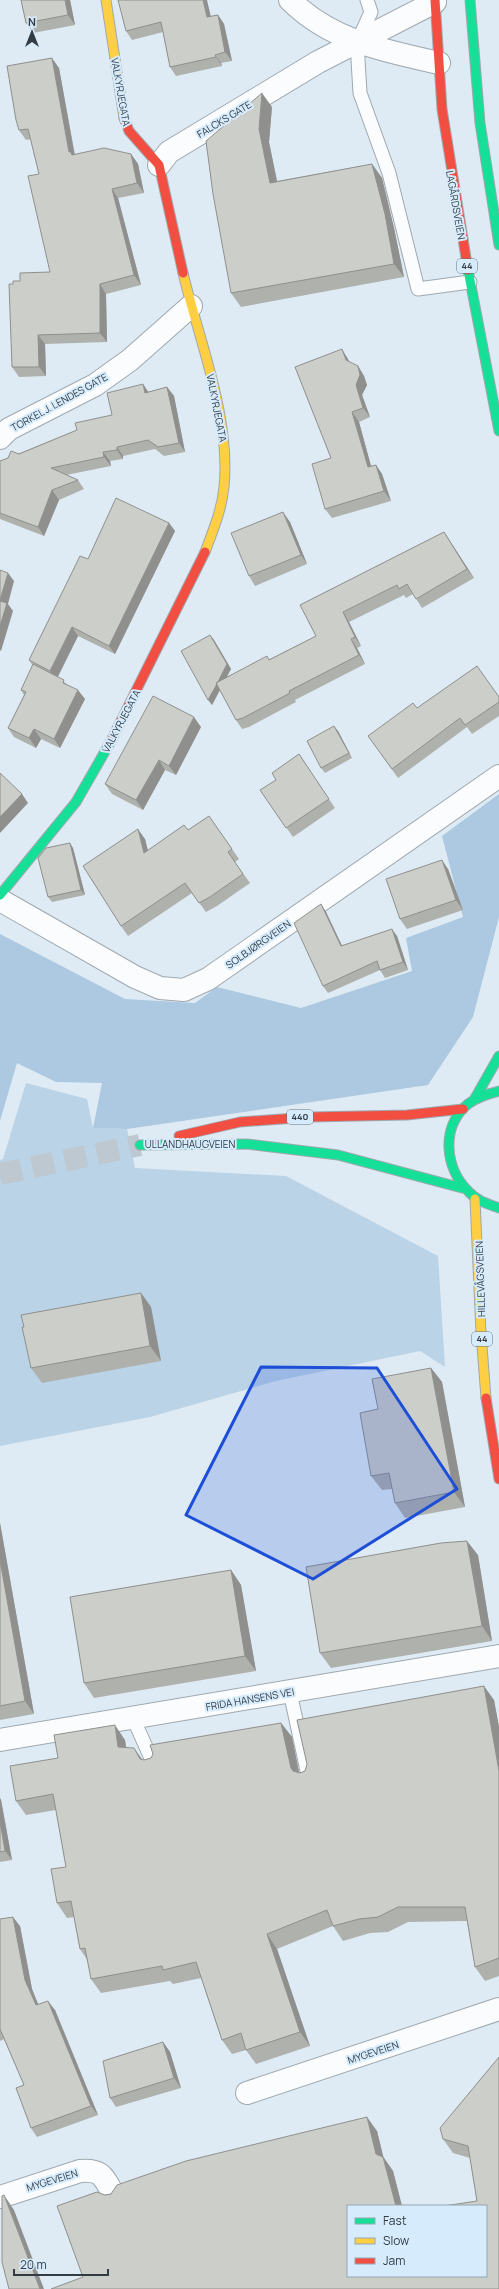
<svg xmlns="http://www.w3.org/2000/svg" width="499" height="2289" font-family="Manrope,sans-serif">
  <rect width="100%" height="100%" fill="#dfebf4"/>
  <path fill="#bad3e7" d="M26,1083l61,16 6,29 34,1 8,39 151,8 152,80 7,111 -25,-16 -144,30 -126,36 -150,29v-286l3,-1z"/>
  <path fill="#acc9e1" d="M499,794v123l-26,100 -45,68 -301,44 -34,-1 9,-45 -46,-1 -39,-19 -17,58v-187l125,65 70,4 22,-16 84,21 111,-37 -6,-33 57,-21 -21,-81z"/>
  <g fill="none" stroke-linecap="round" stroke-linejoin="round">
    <path stroke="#bdc8d1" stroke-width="22" stroke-dasharray="22 11" stroke-linecap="butt" d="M0,1174l140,-29"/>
    <defs>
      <path id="lane" d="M367,0l4,12 -14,31 3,50 29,80 29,116 52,-7
        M290,1692l19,88
        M133,1718l22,49"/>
      <path id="street" d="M290,0c41,41 95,51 149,63
        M159,165l10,-13 149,-90 117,-60
        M0,438l9,-9 86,-44 35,-25 61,-54
        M0,900l135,77 25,11 24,2 24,-11 291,-203
        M0,1740l499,-84
        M247,2093l252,-84
        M0,2197l80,-26c23,-2 24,7 35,26"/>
      <path id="fast" d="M470,0l10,123 19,122
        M468,270l31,161
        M0,895l76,-93 35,-61
        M499,1091c-11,3 -22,6 -31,13 -28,23 -23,65 1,88 8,9 19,12 30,16
        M474,1100l25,-44
        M140,1145l107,-1 91,11 124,33"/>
      <path id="slow" d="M106,0l18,118
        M183,273c16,68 48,144 41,214 -2,22 -11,44 -19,65
        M475,1199l6,134 5,65"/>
      <path id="jam" d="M435,0l7,109 26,161
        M124,118l5,13 30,34 24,108
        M111,741l94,-189
        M179,1136l61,-14 70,-5 97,-2 56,-6
        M486,1398l13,81"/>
    </defs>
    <use href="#lane" stroke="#9fa8af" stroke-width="15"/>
    <use href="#street" stroke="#9fa8af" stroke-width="24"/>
    <use href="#fast" stroke="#9fa8af" stroke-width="11"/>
    <use href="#slow" stroke="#9fa8af" stroke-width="11"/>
    <use href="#jam" stroke="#9fa8af" stroke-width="11"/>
    <use href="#lane" stroke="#fafcfd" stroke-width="13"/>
    <use href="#street" stroke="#fafcfd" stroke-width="22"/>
    <use href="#fast" stroke="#16e098" stroke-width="9"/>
    <use href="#slow" stroke="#ffcf43" stroke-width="9"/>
    <use href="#jam" stroke="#f24e42" stroke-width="9"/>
  </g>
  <path fill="#afb1ad" d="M21,0h49l5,25 -42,8 -7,-10z
    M118,0l93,17 7,-2 6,9 8,37 -11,2 1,3 -46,10 -6,-9 -7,-35 -31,8 -6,-9z
    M59,68l16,87 56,-1 7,10 6,29 -26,5 23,87 -35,9 1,48 -62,2 1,32 -27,1 -7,-10 1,-83 37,-12 -11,-98 -8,-35 -5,1 -7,-10z
    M272,107l-3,35 8,39 95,-17 10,14 12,50 10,49 -163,30 -10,-14z
    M348,359l1,3 9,4 6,10 3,9 -5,10 8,22 -11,5 12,44 5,-1 6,9 9,27 -59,17 -7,-9 6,-51z
    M143,384l5,8 19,-5 7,9 11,56 -21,4 -9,-7 -32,7v3l-13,2 1,5 -45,9 12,5 6,9 -25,11 -15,36 -44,-17v-58l77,-31 35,-15z
    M290,522l17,42 -52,22 -6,-10z
    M169,523l6,8 -60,123 -37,-18 -20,41 27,22 -25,49 -19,-9 -5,9 -22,-11 -6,-9 16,-33 -3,-5 12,-24 -4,-6 59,-101z
    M444,532l30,46 -52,30 -9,-14 -7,4 -2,-3 -55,27 12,24 -4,2 8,16 -70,36 1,2 -47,25 -7,2 -6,-9 -16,-30 -8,15 -2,-70 4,5 17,29 -5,8 44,-18 46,-23 -16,-31z
    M499,697v19l-27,18 -5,-7 -69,51 -30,-42 49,-28z
    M201,727l-25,48 -11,-5 -22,40 -31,-16 -7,-10z
    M338,731l14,27 -27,15 -4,-5z
    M299,754l36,54 -42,29 -33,-47 16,-10z
    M209,816l30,43 -4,3 15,21 -33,23 -11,6 -14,-19 -64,43 -7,-10 24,-87 3,12 40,-21z
    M73,848l12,47 -33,7 -4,-5z
    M448,869l15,41 -56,19 -7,-10z
    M321,904l5,8 16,34 55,-10 11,34 -23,8 -5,-8 -52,23 -5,-7z
    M141,1293l10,14 10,54 -119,22 -11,-15z
    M431,1368l11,14 23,125 -60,11 -10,-15 -3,-14 -10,1 -11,-14 7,-67z
    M0,1523l34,191 -34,6z
    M478,1555l14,86 -161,27 -11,-15z
    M231,1570l10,15 15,86 -162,27 -10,-15z
    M494,1700l5,27v249l-14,5 -10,-14 -8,-46 -59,1 -20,10 -18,1 -27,8 -10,-15 -56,23 33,97 -54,18 -10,-14 -14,4 -10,-14 -21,-62 -28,6 -3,-3 -69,12 -10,-14 -3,-18 -8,-12 -6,-32 -7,1 -10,-15 9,-36 -10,-57 -30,5 -10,-14 42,-43 67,-18 1,7 16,13h2l137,-37 11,14 7,36h1z
    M0,1798l1,2 11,60 -12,2z
    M0,1919l20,7 12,63 6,15 17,6 43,105 -61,22 -6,-9 -7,-43 -20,-46 -4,2z
    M163,2042l7,10 11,36 -65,19 -6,-9z
    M499,2057v232l-416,-12 22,-82 272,-64 6,25 10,15 9,35h-54v70l129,-75 -7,-43 -17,-5 -10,-14z"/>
  <path fill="#8f908d" d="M65,0h5l5,25 -7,-10z
    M203,0h4l6,26 -6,-9z
    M218,15l6,9 8,37 -7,-9z
    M215,55l6,8 1,3 -6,-9z
    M52,58l7,10 16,89 4,8 -10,-13z
    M262,93l10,14 -3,35 11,54 -10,-13 -11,-54z
    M131,154l7,10 6,29 -7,-10z
    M372,164l10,14 12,50 10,49 -10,-13z
    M112,189l6,9 23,87 -7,-10z
    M100,284l6,10 1,48 -7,-9z
    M38,335l7,9 1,32 -7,-9z
    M342,349l6,10 4,10 -6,-9z
    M358,366l6,10 3,9 -5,10 8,22 -7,-9 -7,-23z
    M143,384l6,9h-4z
    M167,387l7,9 11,56 -6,-9z
    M352,412l7,10 15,55 -6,-10z
    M117,447l6,9v3l-6,-9z
    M103,452l7,9 1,5 -7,-9z
    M376,465l6,9 9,27 -7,-10z
    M52,490l7,10 -15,36 -6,-9z
    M283,512l7,10 17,42 -6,-9z
    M169,523l6,8 -60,123 -6,-8z
    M444,532l6,9 24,37 -7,-9z
    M8,573l6,8 -6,23 5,7 -12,40 -1,-1v-50z
    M343,612l6,10 12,24 -6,-9z
    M72,627l6,9 -22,44 -6,-9z
    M210,635l4,5 17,29 -19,36 -4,-5z
    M351,639l6,9 8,16 -6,-9z
    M78,690l7,9 -25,49 -6,-9z
    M194,717l7,10 -25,48 -7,-9z
    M334,726l4,5 14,27 -3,-5z
    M34,729l7,10 -5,9 -7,-10z
    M159,760l6,10 -22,40 -7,-10z
    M22,794l6,9 -28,30v-16z
    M138,829l7,10 6,24 -7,-10z
    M70,843l3,5 12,47 -4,-5z
    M442,860l6,9 15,41 -7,-10z
    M321,904l5,8 20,42 -5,-8z
    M392,929l5,7 11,34 -5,-8z
    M141,1293l10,14 10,54 -11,-15z
    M431,1368l11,14 23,125 -11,-15z
    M0,1523l34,191 -9,-13 -25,-141z
    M467,1541l11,14 14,86 -10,-15z
    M231,1570l10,15 15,86 -11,-15z
    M484,1686l10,14 5,27v44z
    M281,1723l11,14 9,45 2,4 -12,-18z
    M115,1725l10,15 3,22 -10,-15z
    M134,1748l10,14 -4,-3z
    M0,1798l1,2 11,60 -7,-9 -5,-30z
    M13,1917l7,9 12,63 10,25 -6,-9 -11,-25z
    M267,1934l10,15 33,97 -10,-14z
    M48,2001l7,9 43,105 -7,-9z
    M163,2042l7,10 11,36 -7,-10z
    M367,2117l10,14 9,37 -10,-14z
    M383,2157l10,14 9,35h-6z
    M4,2195l10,15 30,79h-4z"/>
  <path fill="#cccec9" stroke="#8f908d" d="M21,0h44l3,15 -42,8z
    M118,0h85l4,17 11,-2 7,37 -10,3 1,2 -46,10 -9,-45 -35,9z
    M52,58l17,94h2l1,3 32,-7 27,6 6,29 -25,6 22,86 -34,9v49l-62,2 1,32h-27l-3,-83h4v-3h7v-8l30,-1 -22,-96 11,-2 -11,-45 -9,1 -3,-10 -9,-54z
    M262,93l-3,36 11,54 102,-19 13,50 9,50 -163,29 -18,-99 -7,-53z
    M342,349l4,11 12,6 2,9 -4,10 7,23 -11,4 16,55 8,-2 8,26 -59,18 -13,-45 19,-6 -36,-91z
    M143,384l2,9 22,-6 12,56 -21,4 -10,-7 -31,7v3l-14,2 1,5 -53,11 27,12 -26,10 -14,37 -38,-14v-52l8,-3 3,-7 8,3 58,-24 -2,-7 37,-8 -5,-22z
    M116,498l53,25 -60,123 -37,-19 -22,44 -21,-11 51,-104 8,3z
    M283,512l18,43 -52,21 -18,-43z
    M444,532l23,37 -51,30 -9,-15 -8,5 -2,-4 -54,27 12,25 -4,2 8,16 -70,36 1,2 -47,25 -7,2 -20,-37 51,-27 2,4 47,-24 -16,-31z
    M0,570l8,3 -8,27z
    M0,601l7,2 -7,23z
    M210,635l17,29 -9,18 -2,1 1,1 -9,16 -27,-49z
    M33,664l31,16 -1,3 15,7 -24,49 -20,-10 -5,9 -21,-10 18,-36 -5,-2z
    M477,666l22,31v5l-34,23 -5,-7 -68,51 -24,-33 45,-33 4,5z
    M153,696l41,21 -25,49 -10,-6 -23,40 -31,-16z
    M334,726l15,27 -28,15 -14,-27z
    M299,754l30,45 -43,29 -26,-38 16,-10 -4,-7z
    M0,773l22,21 -22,23z
    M209,816l23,33 -4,3 15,22 -33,23 -11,6 -14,-20 -64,43 -38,-60 55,-37 6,24 40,-28 4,5z
    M70,843l11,47 -33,7 -10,-39 8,-10z
    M442,860l14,40 -56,19 -14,-40z
    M321,904l20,42 51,-17 11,33 -23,8 -3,-9 -54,25 -29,-63z
    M141,1293l9,53 -119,22 -9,-41h2l-3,-12z
    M431,1368l23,124 -59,11 -6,-30 -18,3 -11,-63 18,-4 -6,-30z
    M467,1541l15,85 -162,27 -14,-86 135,-24z
    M0,1560l25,141 -25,5z
    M231,1570l14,86 -161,27 -14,-86z
    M484,1686l15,85v187l-24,9 -10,-60h-67l-20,10 -19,2 -26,7 -6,-16 -60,24 33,98 -54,18 -5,-17 -19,7 -26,-78 -33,8 -1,-4 -71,13 -6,-31 -5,1 -9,-48 -14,2 -6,-34 15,-2 -13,-73 -37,7 -6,-35 48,-8 -4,-23 61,-10 3,22 16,1 6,11 4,1 7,-2 2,-4 -3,-9 131,-22 10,45 2,3 7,2 5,-2 2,-7 -10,-44z
    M0,1821l5,30 -5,1z
    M13,1917l12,63 11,25 12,-4 43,105 -60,22 -15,-40 8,-3 -24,-56v-110z
    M163,2042l11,36 -64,20 -7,-37z
    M499,2057v232h-448l32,-12 -26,-71 40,-14 8,3 6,-1 6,-9 69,-24 181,-44 9,37 7,3 13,49h-48v70h138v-70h-42l33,-5 -9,-55 -25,-7 -3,-11z
    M4,2195l36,94h-31l-7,-27v-66z"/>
  <path fill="#1d4ed8" fill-opacity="0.2" stroke="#1d4ed8" stroke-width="3" stroke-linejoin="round" d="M261,1367l116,1 80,121 -144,90 -127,-64z"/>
  <g text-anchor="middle" stroke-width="4" stroke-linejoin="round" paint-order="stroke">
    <g fill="#d6ecfd" stroke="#64717b" stroke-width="1">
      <rect x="457" y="259" width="20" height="14" rx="3"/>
      <rect x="287" y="1110" width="26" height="14" rx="3"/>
      <rect x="472" y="1332" width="20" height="14" rx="3"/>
    </g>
    <g font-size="9" font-weight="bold" fill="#333c43">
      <text x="467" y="269">44</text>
      <text x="300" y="1120">440</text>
      <text x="482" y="1342">44</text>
    </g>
    <g font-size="10" fill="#333c43" stroke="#d6ecfd">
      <text transform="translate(121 92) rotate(80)" y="4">VALKYRJEGATA</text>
      <text transform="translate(224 119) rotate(-31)" y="4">FALCKS GATE</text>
      <text transform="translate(456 205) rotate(80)" y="4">LAGÅRDSVEIEN</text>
      <text transform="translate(59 402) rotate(-29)" y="4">TORKEL J. LENDES GATE</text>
      <text transform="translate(217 408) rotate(79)" y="4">VALKYRJEGATA</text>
      <text transform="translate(121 721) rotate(-62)" y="4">VALKYRJEGATA</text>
      <text transform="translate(258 944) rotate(-35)" y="4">SOLBJØRGVEIEN</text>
      <text x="190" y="1148">ULLANDHAUGVEIEN</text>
      <text transform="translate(480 1279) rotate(-92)" y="4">HILLEVÅGSVEIEN</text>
      <text transform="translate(250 1699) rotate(-10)" y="4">FRIDA HANSENS VEI</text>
      <text transform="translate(373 2052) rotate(-18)" y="4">MYGEVEIEN</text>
      <text transform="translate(52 2180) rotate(-17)" y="4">MYGEVEIEN</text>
    </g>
  </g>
  <rect x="347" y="2205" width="140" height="72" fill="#d6ecfd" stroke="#95a6b3"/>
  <rect x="355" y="2218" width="20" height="6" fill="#16e098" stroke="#95a6b3"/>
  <text x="383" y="2225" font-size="12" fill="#333c43">Fast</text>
  <rect x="355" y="2238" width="20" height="6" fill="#ffcf43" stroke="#95a6b3"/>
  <text x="383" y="2245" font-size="12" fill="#333c43">Slow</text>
  <rect x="355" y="2258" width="20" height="6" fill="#f24e42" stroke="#95a6b3"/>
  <text x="383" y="2265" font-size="12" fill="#333c43">Jam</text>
  <g transform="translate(32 32)" stroke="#d6ecfd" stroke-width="3" paint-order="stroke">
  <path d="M0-3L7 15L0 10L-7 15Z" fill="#333c43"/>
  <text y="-6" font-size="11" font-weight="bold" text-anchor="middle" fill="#333c43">N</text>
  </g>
  <path d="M14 2269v6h94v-6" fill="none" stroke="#333c43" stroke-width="2"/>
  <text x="20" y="2269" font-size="12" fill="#333c43" stroke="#d6ecfd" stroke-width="3" paint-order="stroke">20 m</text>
</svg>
